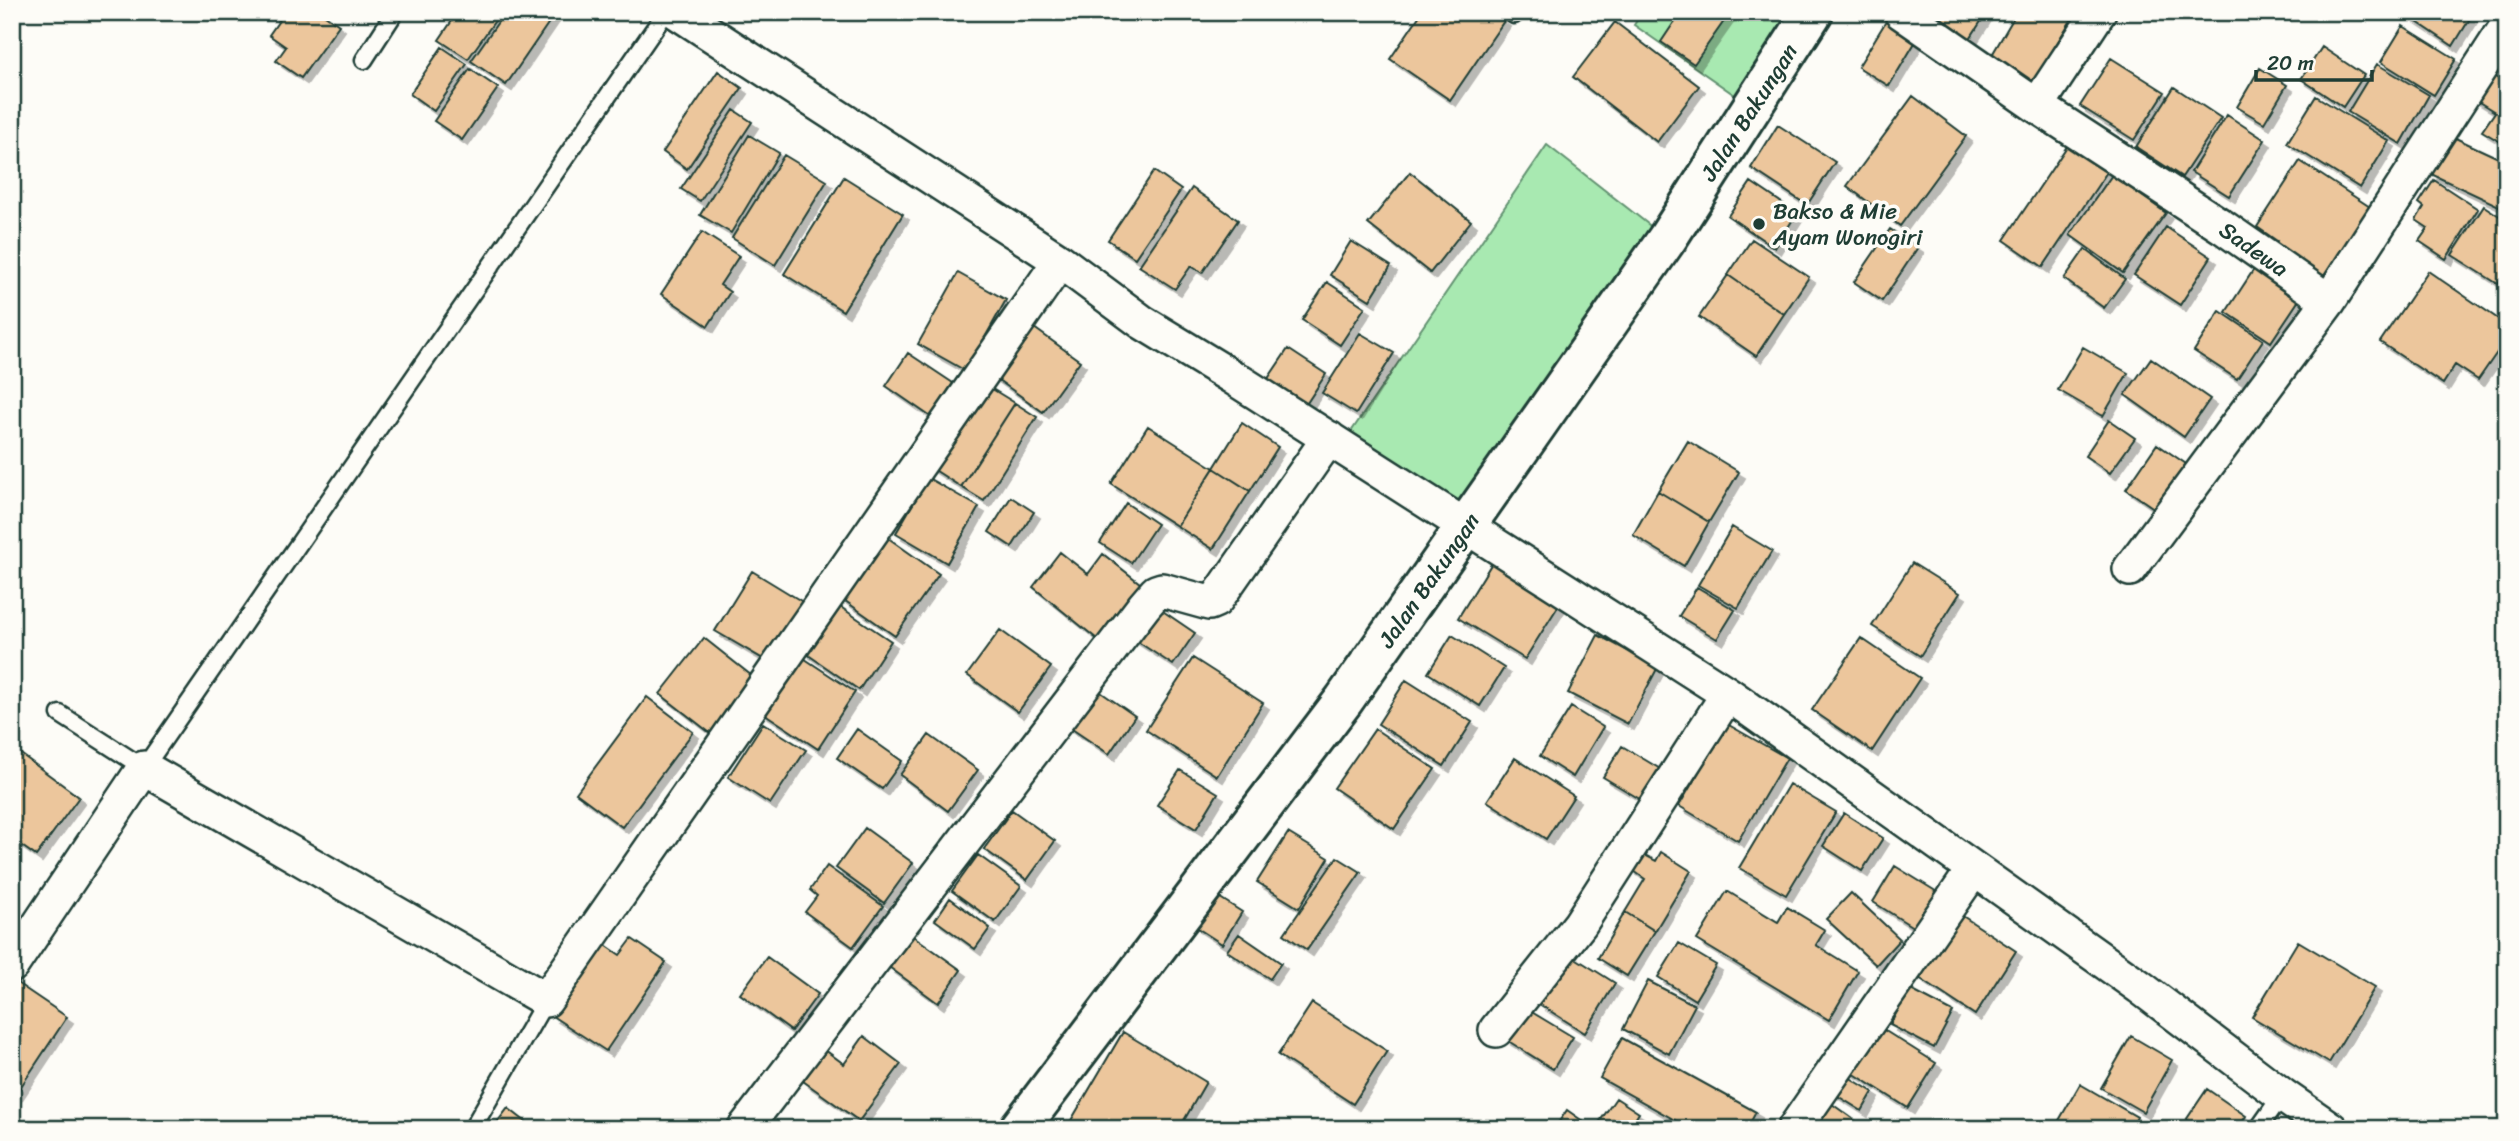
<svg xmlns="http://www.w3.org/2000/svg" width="2519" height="1141" font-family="Sriracha,sans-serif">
  <defs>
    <filter id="shadow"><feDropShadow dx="6" dy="6" stdDeviation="0" flood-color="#0004"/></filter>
  </defs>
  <rect width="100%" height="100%" fill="#fdfcf7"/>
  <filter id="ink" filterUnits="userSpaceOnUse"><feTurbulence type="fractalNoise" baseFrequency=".0143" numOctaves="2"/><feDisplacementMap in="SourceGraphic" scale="14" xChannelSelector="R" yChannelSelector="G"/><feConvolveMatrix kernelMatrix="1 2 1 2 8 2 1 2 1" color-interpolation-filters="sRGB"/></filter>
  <g filter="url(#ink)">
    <path fill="#a8e9b1" stroke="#649372" stroke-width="2" d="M1642,12h172l-62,95 -118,-82z
      M1547,145l120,94 -186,300 -139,-94z"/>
    <path fill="#ecc69c" stroke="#1f3d34" stroke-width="2" filter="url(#shadow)" d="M285,12h36l18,13 -38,53 -25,-17 10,-14 -17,-12z
      M458,12h43l-33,47 -29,-19z
      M505,12h45l4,3 -48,70 -35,-24z
      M1422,12h69l13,9 -54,79 -60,-41z
      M1681,12h39l7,5 -33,47 -33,-22z
      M1928,12h59l-18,28z
      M2017,12h59l-45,74 -42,-26z
      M2402,12h72l-21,34z
      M1888,18l31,18 -30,50 -31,-19z
      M1615,22l84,64 -42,56 -84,-65z
      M2403,26l53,33 -22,36 -53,-33z
      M442,47l25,17 -33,47 -24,-17z
      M2322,47l42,28 -21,32 -42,-28z
      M2111,58l54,34 -31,48 -54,-34z
      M2377,64l52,31 -28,49 -53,-32z
      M2260,68l27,17 -23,38 -27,-16z
      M470,69l28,19 -36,52 -28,-19z
      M718,71l24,17 -55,81 -24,-17z
      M2490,74l17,10v62l-25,-15 13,-19 -21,-13z
      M2174,87l47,31 -39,59 -46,-30z
      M1913,96l53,40 -66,90 -53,-40z
      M2316,96l73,45 -29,47 -73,-45z
      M734,110l18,12 -52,79 -19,-12z
      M2227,115l38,25 -36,56 -38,-24z
      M1778,125l57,37 -28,43 -56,-37z
      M2076,133l39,27 -72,107 -39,-27z
      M749,135l30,18 -48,80 -31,-18z
      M2449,135l58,27v33l-6,12 -70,-33z
      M784,155l43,26 -52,84 -43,-27z
      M2300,161l70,46 -51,78 -50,-32 8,-12 -20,-14z
      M1154,171l27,19 -46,68 -27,-18z
      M1410,172l61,49 -41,52 -62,-49z
      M2112,175l54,38 -43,60 -53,-38z
      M844,177l59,37 -60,97 -59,-37z
      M2434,180l44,29 -32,50 -27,-18 9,-13 -12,-8 8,-13 -5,-4z
      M1751,182l46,31 -22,35 -47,-32z
      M1192,188l46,32 -36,53 -11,-7 -16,23 -36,-23z
      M2484,206l23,15v52l-9,11 -46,-29z
      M2166,227l45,30 -31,48 -46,-30z
      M1890,229l28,18 -36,54 -28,-19z
      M702,232l37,24 -19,29 10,7 -22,34 -47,-32z
      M1752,239l57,38 -25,37 -56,-39z
      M1351,241l40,25 -21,34 -40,-25z
      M2085,249l40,30 -21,29 -40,-29z
      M2258,263l45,31 -32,48 -45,-30z
      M2428,271l79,54v13l-29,42 -23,-15 -12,19 -63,-42z
      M958,273l48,27 -40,71 -48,-27z
      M1728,275l56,39 -28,42 -57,-39z
      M1327,282l38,25 -25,38 -38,-25z
      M2220,311l43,29 -26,39 -43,-28z
      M1030,325l50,36 -37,51 -49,-35z
      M1360,333l34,20 -38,61 -34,-21z
      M2083,347l45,26 -25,43 -45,-26z
      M1288,349l38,25 -23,35 -38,-26z
      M908,353l45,30 -22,34 -45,-31z
      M2151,358l59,41 -26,38 -59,-42z
      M984,384l31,19 -54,84 -31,-20z
      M1015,403l22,14 -53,84 -23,-14z
      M2109,420l26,18 -25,35 -25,-17z
      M1242,423l36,24 -28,44 -36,-23z
      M1148,426l66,42 -37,58 -66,-42z
      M1688,441l51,31 -30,50 -51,-31z
      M2157,444l35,24 -31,45 -35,-24z
      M1214,468l36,23 -37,58 -36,-23z
      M928,478l51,29 -32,56 -51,-30z
      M1658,491l51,31 -25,44 -51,-31z
      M1011,497l23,15 -22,35 -23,-15z
      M1126,503l31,21 -26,39 -31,-20z
      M1732,527l40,24 -34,57 -40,-23z
      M884,535l55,39 -44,62 -54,-38z
      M1060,552l28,22 15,-20 38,30 -44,55 -64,-52z
      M1495,558l67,42 -37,59 -67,-41z
      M1912,563l48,30 -40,63 -48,-30z
      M752,571l59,36 -36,59 -60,-35z
      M1697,587l38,23 -18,29 -38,-23z
      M1151,603l44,30 -22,32 -44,-29z
      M836,604l55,37 -32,49 -55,-38z
      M1000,630l51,37 -33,45 -51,-37z
      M1452,635l52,33 -24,38 -52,-33z
      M1598,635l60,32 -30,57 -60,-31z
      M704,638l53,42 -43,56 -54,-42z
      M1861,638l59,40 -48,73 -60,-41z
      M799,655l56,37 -37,57 -56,-37z
      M1193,658l70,45 -46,73 -71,-46z
      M1406,680l66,42 -28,44 -66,-42z
      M1089,684l46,32 -26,38 -46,-31z
      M647,697l46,35 -71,95 -46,-34z
      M1571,707l32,20 -30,50 -33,-21z
      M763,723l43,27 -36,54 -42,-27z
      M1727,724l60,34 -49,83 -59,-35z
      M857,729l45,32 -20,28 -45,-31z
      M1375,729l60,40 -41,60 -60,-41z
      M929,735l49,35 -30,41 -48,-36z
      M1622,746l40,24 -19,31 -40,-24z
      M14,749l65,48 -43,59 -24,-17v-88z
      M1515,758l59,38 -28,43 -59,-38z
      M1180,770l38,23 -22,36 -39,-24z
      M1789,784l47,28 -50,83 -47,-27z
      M1012,810l43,31 -28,39 -43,-31z
      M1844,813l39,25 -21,33 -39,-25z
      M865,828l48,35 -29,40 -48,-35z
      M1288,833l41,25 -30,50 -42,-26z
      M1661,852l30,19 -36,60 -30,-19 20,-33 -14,-10 10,-16 15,8z
      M978,855l43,31 -26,36 -43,-31z
      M1337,857l24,15 -54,78 -23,-16z
      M827,866l56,40 -30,41 -48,-35 12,-16 -7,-6z
      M1895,866l52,32 -23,36 -51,-32z
      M1727,891l51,31 9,-15 38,23 -9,15 42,26 -29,49 -132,-80z
      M1851,893l49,46 -24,26 -50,-46z
      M1214,894l28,18 -20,32 -28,-18z
      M950,898l40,30 -15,21 -40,-29z
      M1625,912l30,19 -28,45 -29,-18z
      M1961,915l55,36 -41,64 -56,-37z
      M1239,934l42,29 -11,16 -43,-28z
      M912,935l49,35 -23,33 -49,-36z
      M632,939l34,23 -60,89 -54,-35 49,-74 19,13z
      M2298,941l77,46 -46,76 -77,-46z
      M1679,943l37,22 -21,35 -37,-23z
      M1569,954l46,29 -30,50 -46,-29z
      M767,957l51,37 -27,37 -51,-37z
      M14,981l53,36 -55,83v-117z
      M1648,981l47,24 -26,49 -46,-25z
      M1909,989l44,23 -19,36 -44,-23z
      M1312,1003l75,48 -34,53 -75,-49z
      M1525,1008l48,29 -20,32 -48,-30z
      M1876,1025l60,38 -28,45 -60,-38z
      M1123,1032l83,50 -27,47h-113z
      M864,1036l37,28 -42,57 -56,-40 22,-31 19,14z
      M2131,1036l41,24 -29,52 -42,-24z
      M1622,1038l134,74 -9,17h-56l-91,-51z
      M1839,1071l34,21 -11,19 -34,-21z
      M2080,1084l57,33 -6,12h-77z
      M2207,1089l39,27 -8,13h-58z
      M1616,1098l23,15 -10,16h-31l-2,-2z
      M1832,1104l35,25h-52z
      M508,1108l27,21h-43z
      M1567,1110l27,19h-40z"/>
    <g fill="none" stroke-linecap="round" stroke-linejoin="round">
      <defs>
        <path id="lane" d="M1514,15l1,-3
          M364,60l31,-48
          M60,714l84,54 522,-756
          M472,1129l74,-129
          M2258,1129l24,-34"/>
        <path id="street" d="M677,12l383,249 82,61 92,56 494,316 412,293 142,108 49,34
          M1901,12l136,94 186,121 106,74
          M2037,106l62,-94
          M2130,569l199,-268 178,-275
          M12,965l132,-197 402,232 514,-739
          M1496,1030l84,-106 148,-230
          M744,1129l400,-523 12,-14 6,-2 47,13 7,-3 113,-162
          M1794,1129l180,-260"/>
        <path id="secondary" d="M1019,1129l325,-429 323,-461 146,-227"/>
      </defs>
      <use href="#lane" stroke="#1f3d34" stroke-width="21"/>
      <use href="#street" stroke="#1f3d34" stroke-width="38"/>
      <use href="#secondary" stroke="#1f3d34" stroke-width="44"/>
      <use href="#lane" stroke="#fdfcf7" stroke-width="16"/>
      <use href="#street" stroke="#fdfcf7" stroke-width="33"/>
      <use href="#secondary" stroke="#fdfcf7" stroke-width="38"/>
    </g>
  </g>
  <circle fill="#1f3d34" stroke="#fdfcf7" stroke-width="2.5" cx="1759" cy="224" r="7"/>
  <g text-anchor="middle" stroke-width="7" stroke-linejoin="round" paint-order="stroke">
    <g font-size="23" fill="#1f3d34" stroke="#fdfcf7">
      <text transform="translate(1749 112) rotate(-57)" y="8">Jalan Bakungan</text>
      <text transform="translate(2254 249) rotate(35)" y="8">Sadewa</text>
      <text transform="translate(1429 580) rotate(-55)" y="8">Jalan Bakungan</text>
    </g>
    <g font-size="23" fill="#1f3d34" stroke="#fdfcf7" text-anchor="start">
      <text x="1773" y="219">Bakso &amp; Mie<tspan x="1773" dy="26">Ayam Wonogiri</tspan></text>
    </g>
  </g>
  <rect width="2519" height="1141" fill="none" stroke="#fdfcf7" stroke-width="42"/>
  <rect x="21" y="21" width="2477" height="1099" fill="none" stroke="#1f3d34" stroke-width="2.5" filter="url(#ink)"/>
  <path d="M2256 70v10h116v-10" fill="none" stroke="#1f3d34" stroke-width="3.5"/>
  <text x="2267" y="70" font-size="21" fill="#1f3d34" stroke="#fdfcf7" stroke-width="5" paint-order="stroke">20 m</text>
</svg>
